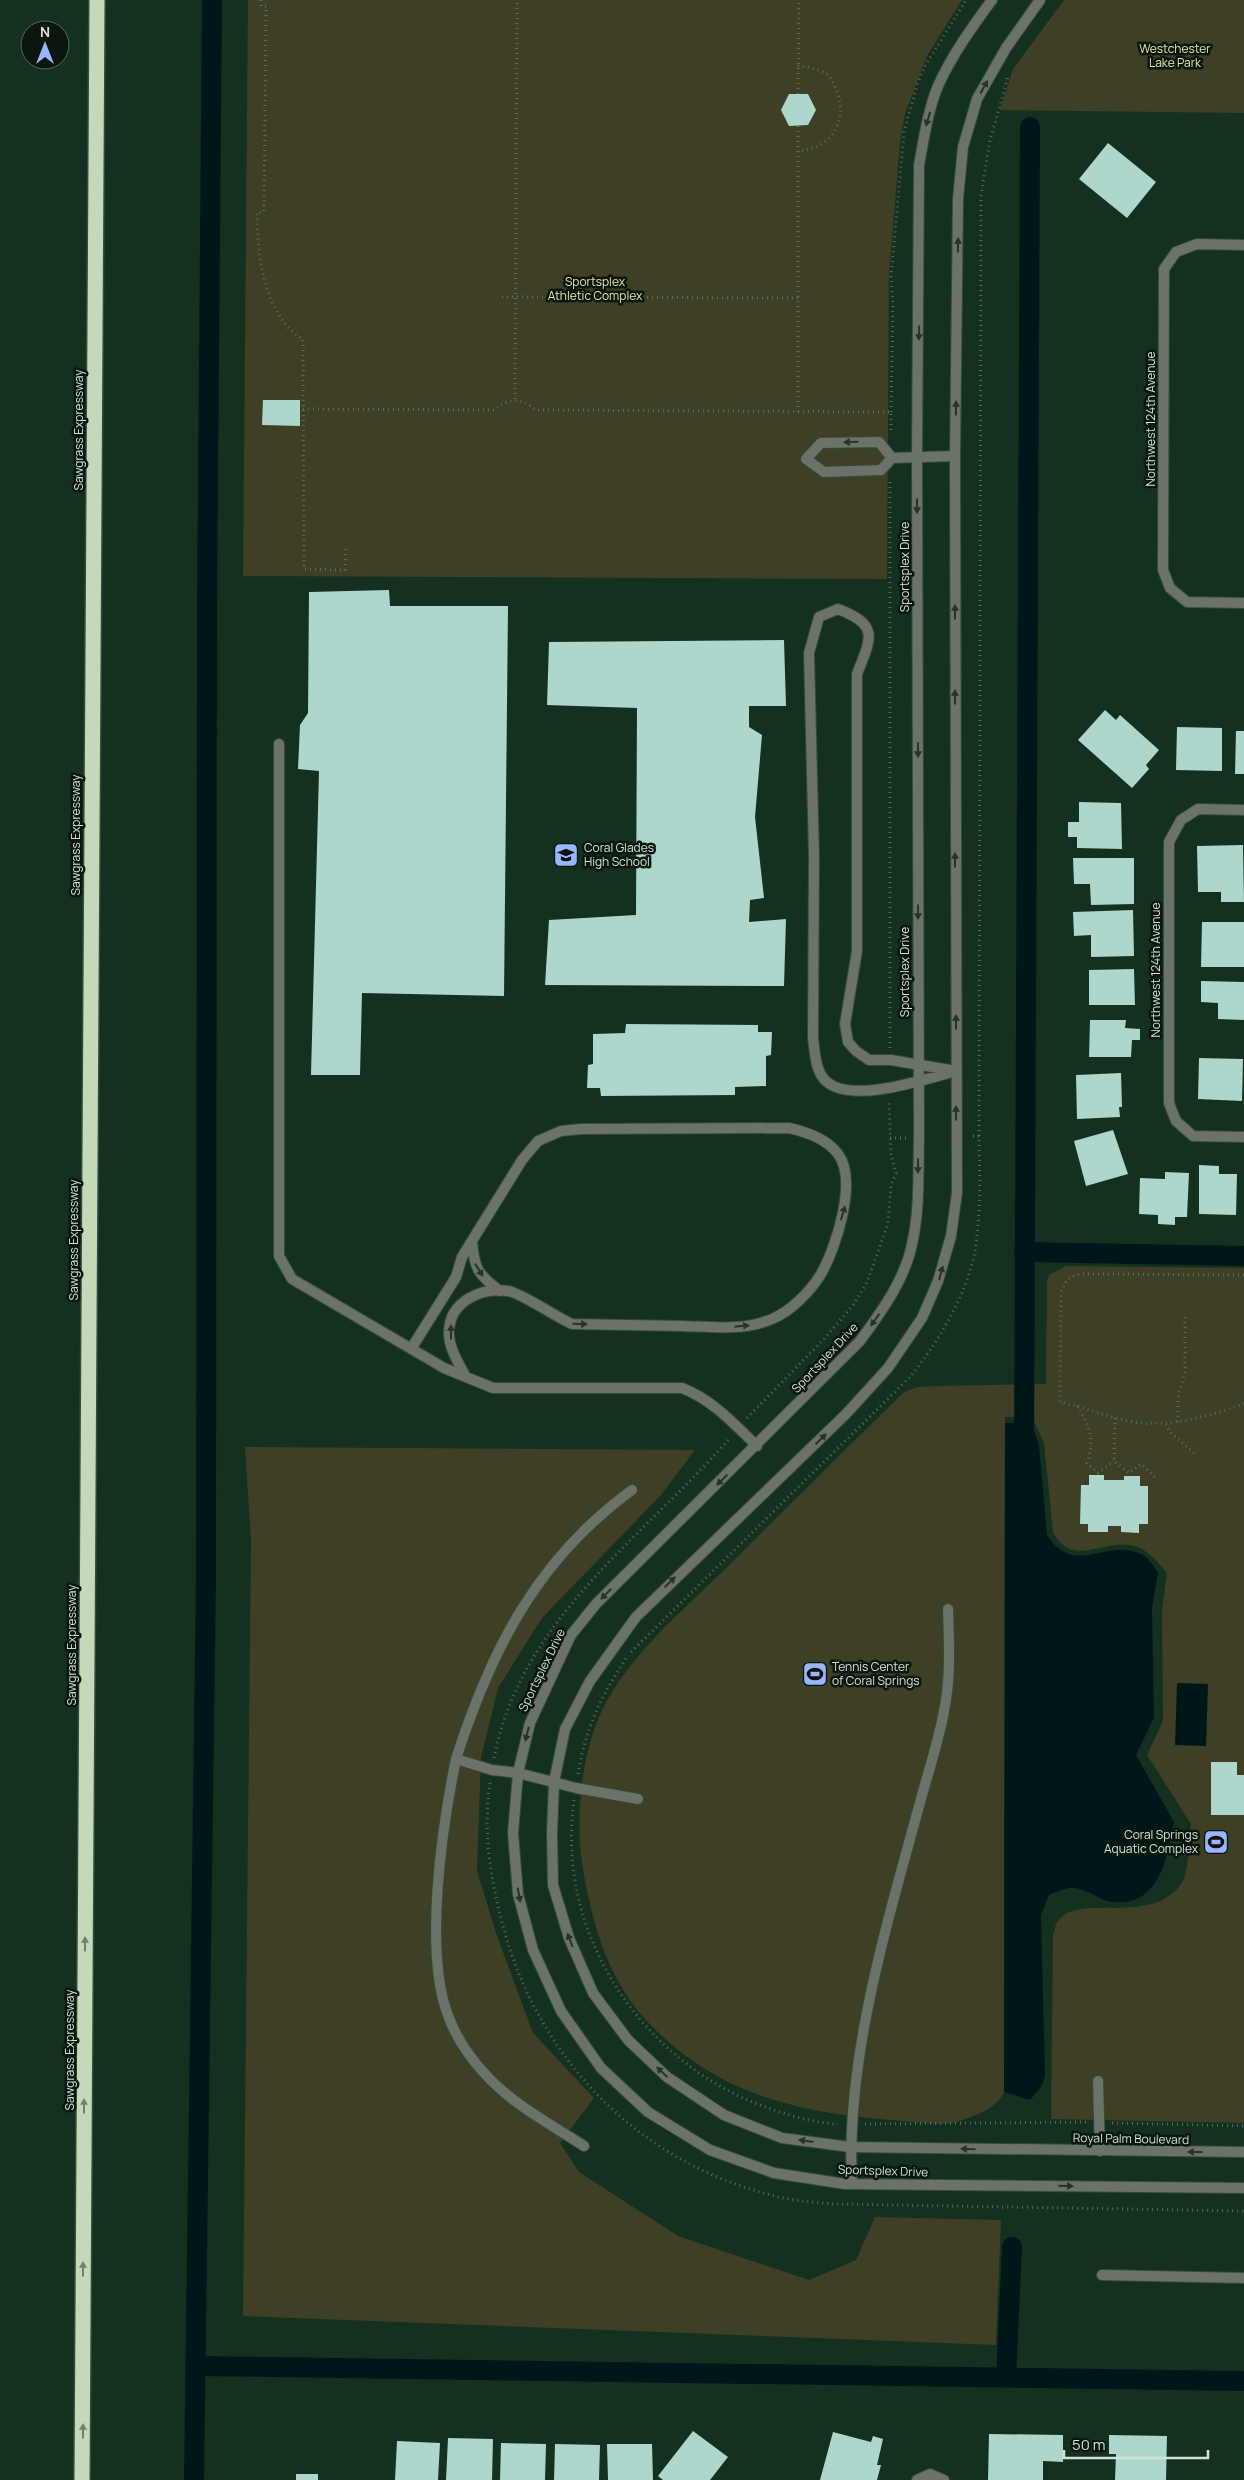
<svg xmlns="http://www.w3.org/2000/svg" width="1244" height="2480" font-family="Manrope,sans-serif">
  <rect width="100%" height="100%" fill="#14311f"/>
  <path fill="#3e3f25" d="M248,0h714l-35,56 -22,58 -5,29 -11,133 -2,303 -644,-3z
    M1064,0h180v113l-244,-3 13,-41z
    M1066,1266l178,2v855l-193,-4 2,-184c2,-4 2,-11 5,-14 20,-29 93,6 123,-37 8,-10 8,-45 10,-60l-44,-69 16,-34 -1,-111 5,-37c-10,-12 -20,-25 -37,-28 -29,-5 -58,23 -77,-13l-9,-89 -12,-26h-27v6l-1,669c-8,17 -31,25 -48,30 -17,4 -36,0 -53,-1 -54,-4 -108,-10 -159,-32 -37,-15 -73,-41 -100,-71 -38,-43 -53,-99 -62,-155 -7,-50 0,-120 26,-164 28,-49 73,-87 113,-126 61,-61 122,-121 183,-181l13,-5 20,-1 109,-2 1,-102 2,-7z
    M245,1447l450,3 -34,45 -119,123 -44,70 -17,69 -4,114 20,65 36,97 61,65 -34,45 19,29 99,64 131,44 47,-20 19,-43 126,3 -5,125 -753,-29 8,-775z"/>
  <path fill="#001719" d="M1005,1423l27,1 7,21 8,90c28,44 61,1 96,20 6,3 11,12 15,18l-6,35 2,110 -18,37 38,67c-6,36 -16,90 -67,79 -10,-3 -21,-12 -32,-13 -7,-1 -19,4 -26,7l-8,20 4,161 -4,11 -11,13 -26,-8z
    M1177,1683l31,1 -2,62 -31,-1z"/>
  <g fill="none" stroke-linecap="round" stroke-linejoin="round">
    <path stroke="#001719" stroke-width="20" d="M1024,1252l220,4
      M1024,1450l6,-1323
      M195,2366l1049,15
      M1006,2378l6,-131
      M194,2480l12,-904 1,-976 5,-600"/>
  </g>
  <path fill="#add7cc" d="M789,94h19l8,16 -8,15 -19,1 -8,-16z
    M1108,143l48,39 -29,36 -48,-39z
    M263,400h37v26l-38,-1z
    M389,590l1,16h118l-4,390 -142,-3 -2,82h-49l8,-304 -21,-2 2,-44 8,-12 1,-121z
    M784,640l2,66h-37v21l13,8 -7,82 9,81 -14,2 -1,22 37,-3 -2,67 -239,-1 4,-65 87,-5 1,-207 -90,-3 2,-63z
    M1105,710l11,10 4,-5 39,35 -13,15 3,4 -17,19 -54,-48z
    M1177,727l45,1v43l-46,-1z
    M1236,731h8v43h-9z
    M1079,802l42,1 1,46 -45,-1v-11h-9v-15h11z
    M1243,845l1,57h-23v-10h-23l-1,-46z
    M1073,858h61v46l-43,1 -1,-21h-16z
    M1133,910l1,46 -43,1v-22l-17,1 -1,-24z
    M1202,922h42v45h-43z
    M1134,969l1,36h-46v-35z
    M1201,981l43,1v38l-26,-1v-16l-17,-1z
    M1090,1020h36l-1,8 15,1v11h-8l-1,17h-42z
    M626,1024l132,1v7h14l-1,23 -5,1v30l-31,1v8l-134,1 -1,-8h-13l1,-23 5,-1v-30l32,-1z
    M1199,1058l44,1 -1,42 -44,-2z
    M1121,1073l1,34h-3l1,10 -43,2 -1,-44z
    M1113,1130l15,44 -42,12 -12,-45z
    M1199,1165l20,1v8h18l-1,41 -37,-1z
    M1165,1172l24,1 -2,44h-12v8l-17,-1v-9l-19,-1 1,-36 25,1z
    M1089,1475h15v5h20v-4h16v10h8v38h-9v9l-18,-1v-6h-13v6h-20v-8h-8l1,-39h8z
    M1211,1762h26v13h7v40h-33z
    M693,2431l35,26 -18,23h-47l-5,-4z
    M833,2432l38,10 2,-6 10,3 -6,26h4l-4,15h-57z
    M989,2434l74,1v27l-20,-1v19h-55z
    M1109,2435l58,1 -1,44h-51l1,-26h-7z
    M448,2438l45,1 -1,41h-46z
    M397,2441l43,2 -2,37h-43z
    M501,2443l45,1 -1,36h-45z
    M555,2444l45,1 -1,35h-45z
    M607,2444h45l1,36h-45z
    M296,2474h22v6h-22z"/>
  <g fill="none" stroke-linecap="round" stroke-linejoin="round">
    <defs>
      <path id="service" d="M892,458l-13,-16 -58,1 -15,16 18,13 57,-2 11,-12 63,-2
        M838,609c42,16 33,29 19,65v277l-12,73 3,18 8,9 13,9h22l65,11c-30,8 -103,33 -129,11 -12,-10 -12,-30 -14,-44l1,-181 -5,-204 10,-36z
        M279,744v512l13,23 152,89 49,20h189c31,12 52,36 75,58
        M472,1241c2,27 6,34 28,50
        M411,1349l45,-72 6,-20 60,-97 16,-19 23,-10 20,-2 208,-1c18,4 38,11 49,26 20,26 -2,94 -17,120 -11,18 -30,37 -49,45 -28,12 -60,8 -90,7 -37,-1 -73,-1 -110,-2 -16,-7 -51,-31 -64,-33 -26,-4 -58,10 -59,40 -1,16 10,33 17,46
        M632,1490c-95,69 -141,160 -176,269l36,11 26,3 58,15 62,11
        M456,1759c-14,68 -33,195 -7,259 8,21 22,41 37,57 26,29 66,50 98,71
        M1098,2081l2,70
        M852,2184c-7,-128 37,-266 70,-389 8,-28 17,-56 22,-84 7,-33 5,-68 4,-102
        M1102,2275l142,3"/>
      <path id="minor" d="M1244,245l-47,-1 -21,8 -12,17 -1,301 7,18 17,14 57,1
        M1244,810l-46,-1 -17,11 -12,22v261l7,18 17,15 51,1
        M917,2480l13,-6 14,6"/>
      <path id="tertiary" d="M992,0c-20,27 -40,55 -54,86 -10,24 -14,52 -19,79l-2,292 2,680c-1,35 1,73 -7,107 -7,36 -31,68 -52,97l-264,263 -25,31 -41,88 -12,50 -5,60 5,61 15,56 28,61 40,57 47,44 62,38 64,23 71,11 399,4
        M1040,0l-34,48 -29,51 -14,48 -5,52 -3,257 2,737 -6,43 -13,45 -16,37 -34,50 -42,46 -210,203 -46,64 -25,48 -11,53 -2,51 1,52 16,53 24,55 35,47 39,37 57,38 58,23 68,9 394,5"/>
      <path id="motorway" d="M82,2480l15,-2480"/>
    </defs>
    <use href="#service" stroke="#324d3c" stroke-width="12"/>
    <use href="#minor" stroke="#324d3c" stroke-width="12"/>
    <use href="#tertiary" stroke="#324d3c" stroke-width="12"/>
    <use href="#motorway" stroke="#324d3c" stroke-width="18"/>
    <path stroke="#546d5d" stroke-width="3" stroke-dasharray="1 4" stroke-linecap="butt" d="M261,0v6h5l-2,206 -7,1c0,39 7,105 46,126l1,230 41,1 1,-21
      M798,66c10,1 22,3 30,9 4,4 7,11 9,17 12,29 -7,58 -39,59
      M798,94l1,-94
      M502,297l296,1
      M515,399l2,-399
      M303,409l192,1c14,-13 26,-12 41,0l355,2v21
      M798,412v-286
      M891,412l2,-109 -2,-26 13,-145 13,-47 8,-19 41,-66
      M890,1048v-566
      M979,1136l2,-940 9,-56 18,-63
      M890,1138h16
      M1244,1275l-162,-1c-13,2 -17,7 -21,19l-1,109c21,4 36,11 56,16 44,13 86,0 128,-14
      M1077,1406c13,19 18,35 10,57l11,10 16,-12
      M747,1418l77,-79 30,-35 13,-22 21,-58 3,-39 5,-12 -5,-18 -2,-54
      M1115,1418l-1,43 15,12 12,-9 15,14
      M1178,1422v-24l7,-26v-57
      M1166,1424l4,8 25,22
      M631,1652l278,-274c28,-33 58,-84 66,-127 6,-38 5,-77 4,-115h-9
      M494,1758c27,-140 149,-220 236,-320
      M578,1774c8,-47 23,-78 49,-117
      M490,1783c-7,46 0,94 12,139 35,137 138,243 277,275 17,4 35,5 53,7l412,7
      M574,1800c-19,133 67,262 191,307 23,8 48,16 73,17
      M1112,2123l132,3
      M865,2124l221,-2"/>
    <use href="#service" stroke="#6b7267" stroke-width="10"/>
    <use href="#minor" stroke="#6b7267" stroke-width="10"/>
    <use href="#tertiary" stroke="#6b7267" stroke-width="10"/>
    <use href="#motorway" stroke="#c6d8ba" stroke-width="15"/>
  </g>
  <defs><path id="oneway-solid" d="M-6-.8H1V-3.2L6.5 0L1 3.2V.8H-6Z" transform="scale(1.25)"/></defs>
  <g fill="#273229">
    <use href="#oneway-solid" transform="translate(984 87) rotate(-61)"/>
    <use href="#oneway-solid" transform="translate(928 119) rotate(107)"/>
    <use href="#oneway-solid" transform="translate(958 245) rotate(-89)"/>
    <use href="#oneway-solid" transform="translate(919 333) rotate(91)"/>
    <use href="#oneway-solid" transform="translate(956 408) rotate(-89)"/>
    <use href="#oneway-solid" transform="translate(851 442) rotate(179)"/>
    <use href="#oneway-solid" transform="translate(917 506) rotate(90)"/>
    <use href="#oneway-solid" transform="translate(955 612) rotate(-90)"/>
    <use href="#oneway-solid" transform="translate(955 697) rotate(-90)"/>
    <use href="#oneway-solid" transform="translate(918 750) rotate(90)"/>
    <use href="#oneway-solid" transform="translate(955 860) rotate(-90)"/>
    <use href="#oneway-solid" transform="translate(918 912) rotate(90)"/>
    <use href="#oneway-solid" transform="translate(956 1022) rotate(-90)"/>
    <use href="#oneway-solid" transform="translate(956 1113) rotate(-90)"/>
    <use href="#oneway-solid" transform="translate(918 1166) rotate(91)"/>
    <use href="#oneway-solid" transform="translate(843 1213) rotate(-74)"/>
    <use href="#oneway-solid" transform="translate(479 1270) rotate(58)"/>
    <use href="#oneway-solid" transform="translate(941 1273) rotate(-75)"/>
    <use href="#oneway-solid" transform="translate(875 1320) rotate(126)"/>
    <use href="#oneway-solid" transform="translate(580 1324) rotate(2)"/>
    <use href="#oneway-solid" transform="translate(742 1326) rotate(-6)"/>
    <use href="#oneway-solid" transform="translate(451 1332) rotate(-90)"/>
    <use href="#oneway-solid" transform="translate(821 1439) rotate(-44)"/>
    <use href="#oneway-solid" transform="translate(722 1480) rotate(135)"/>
    <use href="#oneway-solid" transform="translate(670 1582) rotate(-44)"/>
    <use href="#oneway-solid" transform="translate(606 1594) rotate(135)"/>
    <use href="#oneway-solid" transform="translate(527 1734) rotate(104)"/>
    <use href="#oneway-solid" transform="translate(519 1895) rotate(80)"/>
    <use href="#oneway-solid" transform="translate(570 1940) rotate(-111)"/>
    <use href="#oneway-solid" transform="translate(662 2072) rotate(-137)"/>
    <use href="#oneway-solid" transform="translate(806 2141) rotate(-172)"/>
    <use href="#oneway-solid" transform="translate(968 2149) rotate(-179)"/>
    <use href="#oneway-solid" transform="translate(1195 2152) rotate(-180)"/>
    <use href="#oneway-solid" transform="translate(1066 2186) rotate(1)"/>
  </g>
  <g fill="#71816d">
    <use href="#oneway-solid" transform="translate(85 1944) rotate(-90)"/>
    <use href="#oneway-solid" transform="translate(84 2106) rotate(-90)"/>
    <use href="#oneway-solid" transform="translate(83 2269) rotate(-90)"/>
    <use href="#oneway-solid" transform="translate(83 2431) rotate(-90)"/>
  </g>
  <defs>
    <symbol id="school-square" viewBox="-11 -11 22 22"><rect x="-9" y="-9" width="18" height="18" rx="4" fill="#98b6fd" stroke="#0a160e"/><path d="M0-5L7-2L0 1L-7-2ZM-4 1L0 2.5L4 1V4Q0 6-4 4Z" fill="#111"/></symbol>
    <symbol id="stadium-square" viewBox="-11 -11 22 22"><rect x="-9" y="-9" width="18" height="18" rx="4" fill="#98b6fd" stroke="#0a160e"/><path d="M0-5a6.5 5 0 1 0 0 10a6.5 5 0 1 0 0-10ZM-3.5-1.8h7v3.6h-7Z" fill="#111"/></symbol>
  </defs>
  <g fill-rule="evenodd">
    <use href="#school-square" x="552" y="841" width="28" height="28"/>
    <use href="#stadium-square" x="801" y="1660" width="28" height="28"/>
    <use href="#stadium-square" x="1202" y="1828" width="28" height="28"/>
  </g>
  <g text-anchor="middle" stroke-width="5" stroke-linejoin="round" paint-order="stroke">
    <g font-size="12" fill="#e2e6ac" stroke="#0a160e">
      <text x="1175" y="53">Westchester<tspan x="1175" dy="14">Lake Park</tspan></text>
      <text x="595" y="286">Sportsplex<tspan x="595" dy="14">Athletic Complex</tspan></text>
    </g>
    <g font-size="12" fill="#d1e2d6" stroke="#0a160e">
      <text transform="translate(1151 419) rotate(-90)" y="4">Northwest 124th Avenue</text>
      <text transform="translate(79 430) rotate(-90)" y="4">Sawgrass Expressway</text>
      <text transform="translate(905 567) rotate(-90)" y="4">Sportsplex Drive</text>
      <text transform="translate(76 835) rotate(-90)" y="4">Sawgrass Expressway</text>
      <text transform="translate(1156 970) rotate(-90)" y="4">Northwest 124th Avenue</text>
      <text transform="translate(905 972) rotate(-90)" y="4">Sportsplex Drive</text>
      <text transform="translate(74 1240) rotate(-90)" y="4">Sawgrass Expressway</text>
      <text transform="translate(825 1358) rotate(-47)" y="4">Sportsplex Drive</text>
      <text transform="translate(72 1645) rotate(-90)" y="4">Sawgrass Expressway</text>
      <text transform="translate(542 1670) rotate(-64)" y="4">Sportsplex Drive</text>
      <text transform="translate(70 2050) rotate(-90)" y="4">Sawgrass Expressway</text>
      <text transform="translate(1131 2139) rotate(1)" y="4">Royal Palm Boulevard</text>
      <text transform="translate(883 2171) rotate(2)" y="4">Sportsplex Drive</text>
    </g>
    <g font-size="12" fill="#d1e2d6" stroke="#0a160e" text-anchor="start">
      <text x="584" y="852">Coral Glades<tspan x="584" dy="14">High School</tspan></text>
      <text x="832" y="1671">Tennis Center<tspan x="832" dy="14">of Coral Springs</tspan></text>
      <text x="1198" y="1839" text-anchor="end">Coral Springs<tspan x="1198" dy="14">Aquatic Complex</tspan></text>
    </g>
  </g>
  <g transform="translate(45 45)"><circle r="24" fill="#0a160e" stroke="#5a685e"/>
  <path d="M0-4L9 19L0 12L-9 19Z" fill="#98b6fd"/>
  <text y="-8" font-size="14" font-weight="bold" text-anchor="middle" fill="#d1e2d6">N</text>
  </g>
  <path d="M1064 2450v8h144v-8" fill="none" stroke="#d1e2d6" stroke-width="2.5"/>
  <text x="1072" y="2450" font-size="15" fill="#d1e2d6" stroke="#0a160e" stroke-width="4" paint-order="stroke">50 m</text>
</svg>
